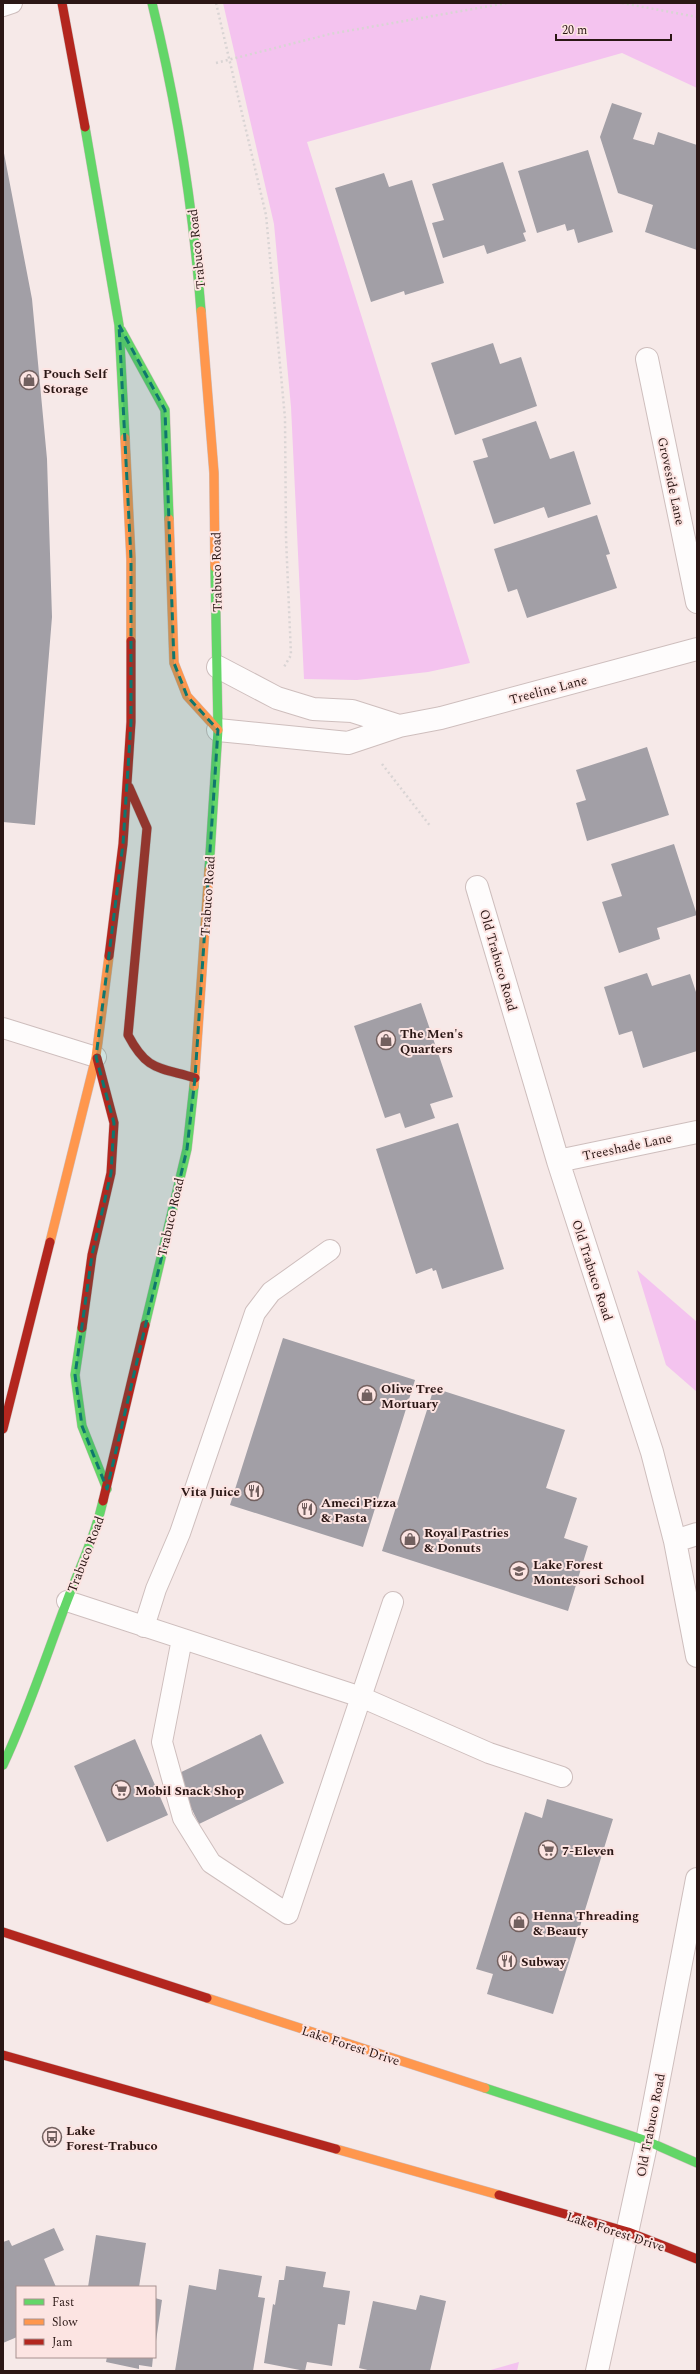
<svg xmlns="http://www.w3.org/2000/svg" width="700" height="2374" font-family="Spectral,serif">
  <rect width="100%" height="100%" fill="#f6e9e8"/>
  <path fill="#f4c3ef" d="M223,3h474v85l-75,-35 -315,89 163,521 -42,9 -71,8 -53,-1 -13,-272 -17,-183z
    M637,1270l60,52v70l-31,-27z
    M519,2362l-2,9h-30z"/>
  <path fill="#a29fa6" d="M612,103l30,10 -9,26 21,6 4,-13 39,13v105l-52,-18 8,-27 -35,-12 -18,-56z
    M3,148l29,151 15,160 5,158 -17,208 -32,-3z
    M588,150l25,82 -35,11 -4,-14 -7,2 -2,-7 -28,9 -19,-62z
    M503,162l23,70 -3,1 3,8 -39,13 -3,-9 -41,13 -11,-35 12,-3 -12,-36z
    M384,173l5,14 23,-7 32,103 -39,12 -1,-4 -33,11 -36,-114z
    M493,343l7,21 21,-7 16,49 -82,29 -24,-72z
    M536,421l14,38 24,-8 17,53 -43,14 -4,-11 -50,17 -21,-63 15,-4 -6,-18z
    M597,515l13,39 -4,1 11,33 -90,30 -10,-29 -9,3 -14,-43z
    M647,747l22,68 -82,26 -11,-38 10,-3 -10,-30z
    M674,844l23,71 -40,13 3,11 -41,14 -17,-51 20,-6 -11,-32z
    M647,973l5,13 38,-12 7,21v56l-54,17 -11,-37 -13,4 -15,-48z
    M421,1003l32,94 -23,7 5,14 -30,10 -5,-15 -15,5 -31,-92z
    M458,1123l46,146 -62,20 -6,-19 -3,1 -1,-3 -16,6 -40,-125z
    M283,1338l132,42 -52,167 -133,-42z
    M434,1388l131,42 -19,58 31,10 -13,40 24,8 -20,65 -186,-60z
    M261,1734l23,49 -85,41 -24,-49z
    M135,1739l33,76 -61,27 -33,-76z
    M547,1799l66,20 -60,195 -66,-20 6,-20 -17,-5 49,-157 17,6z
    M54,2228l10,22 -20,9 12,28h-39v50l-14,6v-101l6,-2 3,6z
    M96,2235l50,8 -7,44h-51z
    M286,2266l40,6 -3,15 27,4 -5,34 -7,-1 -6,42 -25,-4 -2,9 -41,-8 9,-59 2,1 4,-25h5z
    M219,2269l43,7 -4,21 7,1 -12,73h-78l14,-86 27,5z
    M420,2295l26,6 -16,70h-58l-13,-3 14,-67 43,9z
    M155,2298l7,2 -6,41h-1z
    M107,2357h46l-1,10 -13,-2v4l-33,-7z"/>
  <g fill="none" stroke-linecap="round" stroke-linejoin="round">
    <defs>
      <path id="lane" d="M3,6l9,-3
        M3,1028l93,29
        M67,1601l294,96 128,56 73,24
        M144,1627l12,-38 24,-56 75,-220 16,-21 59,-42
        M182,1639l-20,103 21,76 28,45 77,51 105,-312"/>
      <path id="street" d="M647,359l50,243
        M218,667l59,31 36,11 39,2 47,15
        M218,730l130,13 51,-17 42,-8 256,-69
        M477,887l81,274 94,291 23,89 22,115
        M558,1161l139,-29
        M675,1541l22,-7
        M597,2371l50,-230 50,-262"/>
      <path id="fast" d="M152,3c25,102 41,203 49,308
        M85,127l34,198 6,113
        M121,330l44,80 4,109
        M209,870l9,-140 -3,-163
        M145,1325l42,-176 7,-63
        M82,1328l-7,47 7,51 25,63
        M3,1765c25,-53 43,-109 64,-164 13,-34 28,-65 36,-100
        M485,2088l162,53 50,22"/>
      <path id="slow" d="M201,311l13,162 1,94
        M125,438l6,121v82
        M169,519l5,144 13,33 31,34
        M194,1086l15,-216
        M50,1242l46,-185 13,-101
        M207,1998l278,90
        M336,2149l163,46"/>
      <path id="jam" d="M62,3l23,124
        M129,787l18,41 -19,207c19,36 30,32 67,43
        M109,956l14,-112 8,-122v-81
        M82,1328l10,-73 19,-82 3,-50 -17,-65
        M3,1429l47,-187
        M103,1501l42,-176
        M3,1932l204,66
        M3,2055l333,94
        M499,2195l129,37 69,27"/>
    </defs>
    <use href="#lane" stroke="#cebebd" stroke-width="22"/>
    <use href="#street" stroke="#cebebd" stroke-width="24"/>
    <use href="#fast" stroke="#cebebd" stroke-width="10"/>
    <use href="#slow" stroke="#cebebd" stroke-width="10"/>
    <use href="#jam" stroke="#cebebd" stroke-width="10"/>
    <path stroke="#d9d4d4" stroke-width="2.5" stroke-dasharray="2 3" stroke-linecap="butt" d="M216,3l50,212 19,203 1,120 5,117 -7,12
      M622,3l75,14
      M216,63l114,-29 177,-31
      M382,764l49,63"/>
    <use href="#lane" stroke="#fefcfc" stroke-width="20"/>
    <use href="#street" stroke="#fefcfc" stroke-width="22"/>
    <use href="#fast" stroke="#63d668" stroke-width="9"/>
    <use href="#slow" stroke="#ff974d" stroke-width="9"/>
    <use href="#jam" stroke="#b3261e" stroke-width="9"/>
  </g>
  <path fill="#0f766e" fill-opacity="0.2" stroke="#0f766e" stroke-width="3" stroke-dasharray="8 5" stroke-linejoin="round" d="M119,325l46,85 9,253 13,33 31,34 -23,348 -8,71 -80,340 -25,-63 -7,-51 17,-120 19,-82 3,-50 -18,-66 27,-213 8,-122v-163z"/>
  <defs>
    <symbol id="shop-ring" viewBox="-11 -11 22 22"><circle r="9.5" fill="#fce4e2" stroke="#72605f" stroke-width="1.5"/><path d="M-5-2.5h2.3a2.7 3.5 0 0 1 5.4 0H5L5.5 6h-11ZM-1.5-2.5h3a1.5 2.3 0 0 0-3 0Z" fill="#72605f"/></symbol>
    <symbol id="restaurant-ring" viewBox="-11 -11 22 22"><circle r="9.5" fill="#fce4e2" stroke="#72605f" stroke-width="1.5"/><path d="M-5-6h1v4h1v-4h1v4h1v-4h1v5L-1.5 .5V6h-2V.5L-5-1ZM5-6V6H3V1.5H1.5Q1.5-4 5-6Z" fill="#72605f"/></symbol>
    <symbol id="school-ring" viewBox="-11 -11 22 22"><circle r="9.5" fill="#fce4e2" stroke="#72605f" stroke-width="1.5"/><path d="M0-5L7-2L0 1L-7-2ZM-4 1L0 2.5L4 1V4Q0 6-4 4Z" fill="#72605f"/></symbol>
    <symbol id="supermarket-ring" viewBox="-11 -11 22 22"><circle r="9.5" fill="#fce4e2" stroke="#72605f" stroke-width="1.5"/><path d="M-6-5.5h2.5l.6 2H6L4.5 2H-2.5L-4.4-4H-6ZM-1.5 3.2a1.3 1.3 0 1 0 .1 0ZM3 3.2a1.3 1.3 0 1 0 .1 0Z" fill="#72605f"/></symbol>
    <symbol id="bus-ring" viewBox="-11 -11 22 22"><circle r="9.5" fill="#fce4e2" stroke="#72605f" stroke-width="1.5"/><path d="M-5-6H5V4H4V6H2V4H-2V6H-4V4H-5ZM-3.5-4V0h7V-4ZM-3.5 1.2v1.5H-2V1.2ZM2 1.2v1.5H3.5V1.2Z" fill="#72605f"/></symbol>
  </defs>
  <g fill-rule="evenodd">
    <use href="#shop-ring" x="18" y="369" width="22" height="22"/>
    <use href="#shop-ring" x="375" y="1029" width="22" height="22"/>
    <use href="#shop-ring" x="356" y="1384" width="22" height="22"/>
    <use href="#restaurant-ring" x="243" y="1480" width="22" height="22"/>
    <use href="#restaurant-ring" x="296" y="1498" width="22" height="22"/>
    <use href="#shop-ring" x="399" y="1528" width="22" height="22"/>
    <use href="#school-ring" x="508" y="1560" width="22" height="22"/>
    <use href="#supermarket-ring" x="110" y="1779" width="22" height="22"/>
    <use href="#supermarket-ring" x="537" y="1839" width="22" height="22"/>
    <use href="#shop-ring" x="508" y="1911" width="22" height="22"/>
    <use href="#restaurant-ring" x="496" y="1950" width="22" height="22"/>
    <use href="#bus-ring" x="41" y="2126" width="22" height="22"/>
  </g>
  <g text-anchor="middle" stroke-width="4" stroke-linejoin="round" paint-order="stroke">
    <g font-size="13" fill="#2b1715" stroke="#fce4e2">
      <text transform="translate(196 249) rotate(-96)" y="5">Trabuco Road</text>
      <text transform="translate(672 481) rotate(78)" y="5">Groveside Lane</text>
      <text transform="translate(216 572) rotate(-91)" y="5">Trabuco Road</text>
      <text transform="translate(548 689) rotate(-15)" y="5">Treeline Lane</text>
      <text transform="translate(207 896) rotate(-86)" y="5">Trabuco Road</text>
      <text transform="translate(499 960) rotate(74)" y="5">Old Trabuco Road</text>
      <text transform="translate(627 1146) rotate(-12)" y="5">Treeshade Lane</text>
      <text transform="translate(170 1217) rotate(-77)" y="5">Trabuco Road</text>
      <text transform="translate(593 1270) rotate(72)" y="5">Old Trabuco Road</text>
      <text transform="translate(85 1554) rotate(-69)" y="5">Trabuco Road</text>
      <text transform="translate(351 2045) rotate(18)" y="5">Lake Forest Drive</text>
      <text transform="translate(650 2125) rotate(-79)" y="5">Old Trabuco Road</text>
      <text transform="translate(616 2231) rotate(18)" y="5">Lake Forest Drive</text>
    </g>
    <g font-size="13" font-weight="bold" fill="#2b1715" stroke="#fce4e2" text-anchor="start">
      <text x="43" y="378">Pouch Self<tspan x="43" dy="15">Storage</tspan></text>
      <text x="400" y="1038">The Men's<tspan x="400" dy="15">Quarters</tspan></text>
      <text x="381" y="1393">Olive Tree<tspan x="381" dy="15">Mortuary</tspan></text>
      <text x="240" y="1496" text-anchor="end">Vita Juice</text>
      <text x="321" y="1507">Ameci Pizza<tspan x="321" dy="15">&amp; Pasta</tspan></text>
      <text x="424" y="1537">Royal Pastries<tspan x="424" dy="15">&amp; Donuts</tspan></text>
      <text x="533" y="1569">Lake Forest<tspan x="533" dy="15">Montessori School</tspan></text>
      <text x="135" y="1795">Mobil Snack Shop</text>
      <text x="562" y="1855">7-Eleven</text>
      <text x="533" y="1920">Henna Threading<tspan x="533" dy="15">&amp; Beauty</tspan></text>
      <text x="521" y="1966">Subway</text>
      <text x="66" y="2135">Lake<tspan x="66" dy="15">Forest-Trabuco</tspan></text>
    </g>
  </g>
  <rect width="700" height="2374" fill="none" stroke="#2b1715" stroke-width="8"/>
  <rect x="16" y="2286" width="140" height="72" fill="#fce4e2" stroke="#a89290"/>
  <rect x="24" y="2299" width="20" height="6" fill="#63d668" stroke="#a89290"/>
  <text x="52" y="2306" font-size="12" fill="#2b1715">Fast</text>
  <rect x="24" y="2319" width="20" height="6" fill="#ff974d" stroke="#a89290"/>
  <text x="52" y="2326" font-size="12" fill="#2b1715">Slow</text>
  <rect x="24" y="2339" width="20" height="6" fill="#b3261e" stroke="#a89290"/>
  <text x="52" y="2346" font-size="12" fill="#2b1715">Jam</text>
  <path d="M556 34v6h115v-6" fill="none" stroke="#2b1715" stroke-width="2"/>
  <text x="562" y="34" font-size="12" fill="#2b1715" stroke="#fce4e2" stroke-width="3" paint-order="stroke">20 m</text>
</svg>
